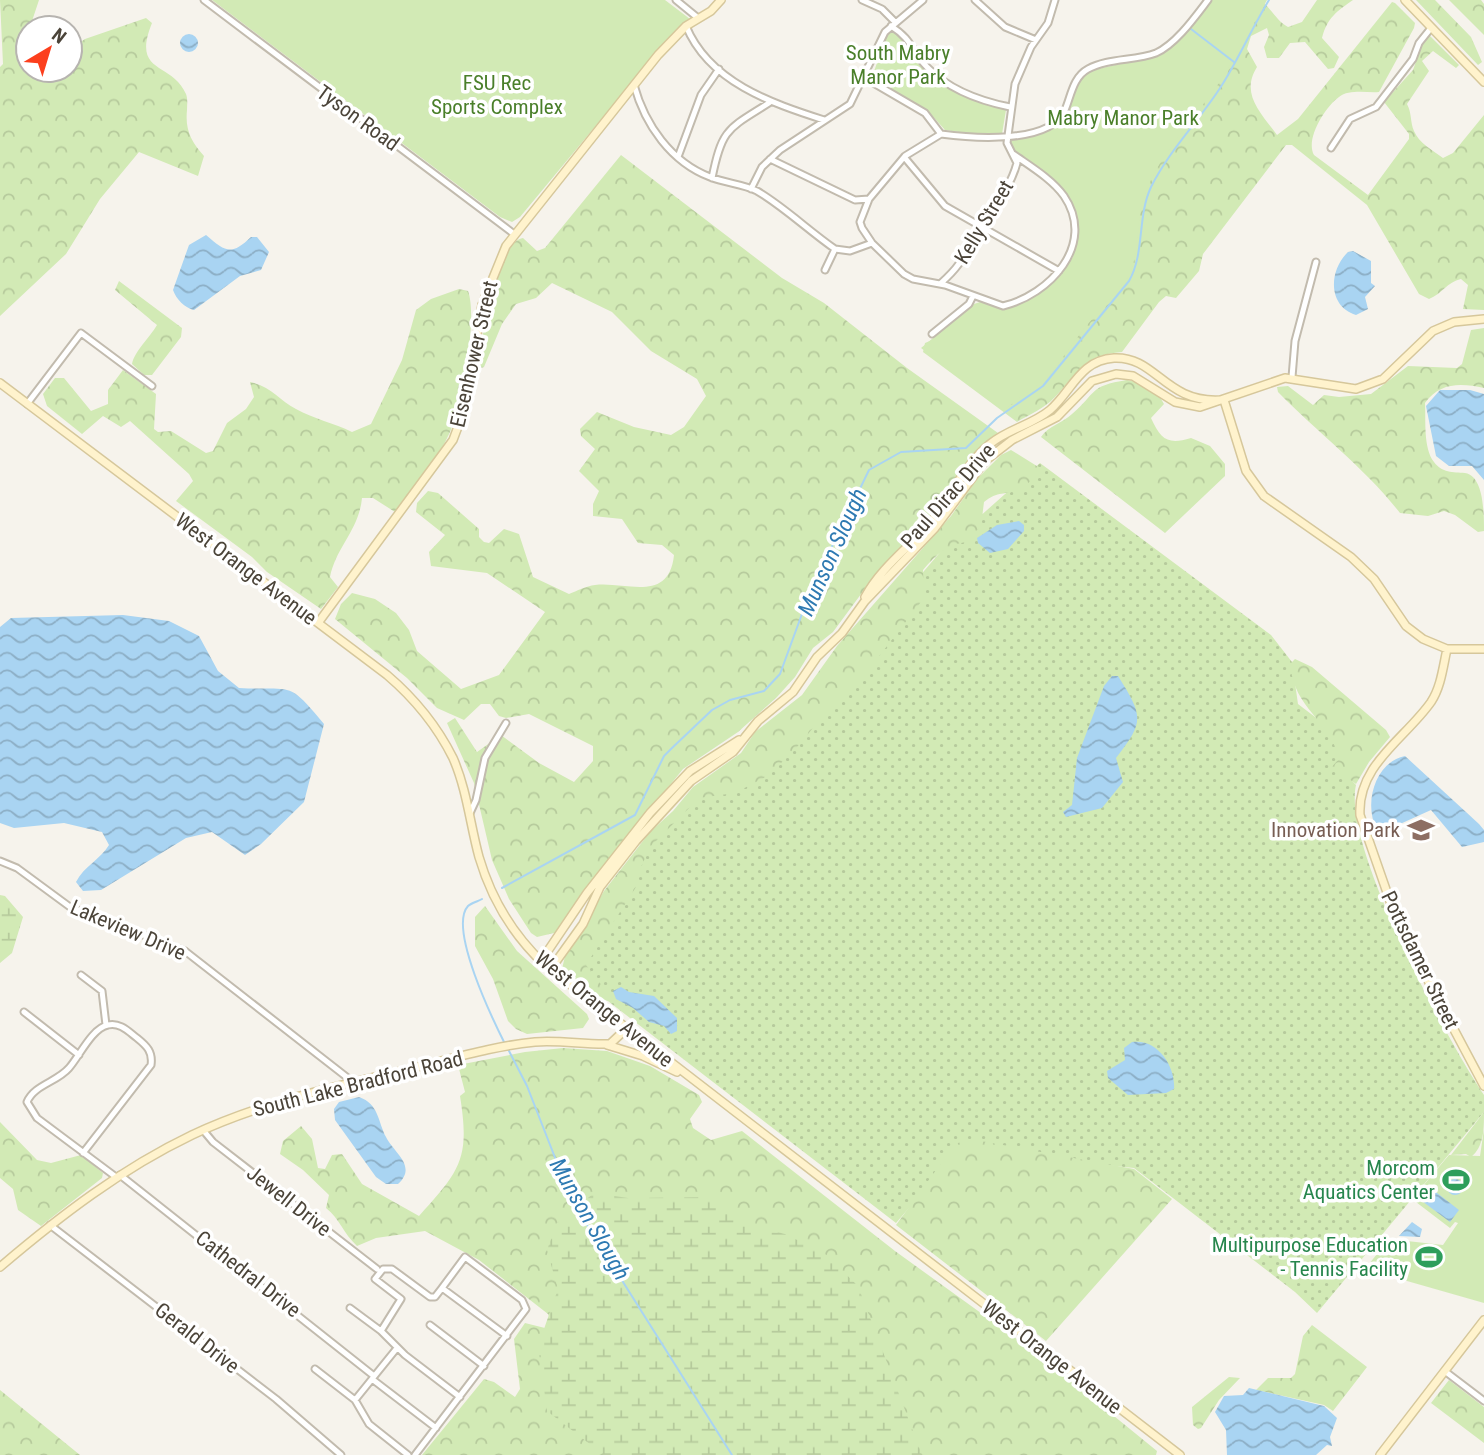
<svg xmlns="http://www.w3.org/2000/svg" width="1484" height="1455" font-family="'Roboto Condensed',sans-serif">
  <defs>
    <pattern id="grass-dots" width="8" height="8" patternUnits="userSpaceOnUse" patternTransform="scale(1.75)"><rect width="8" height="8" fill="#d2eab5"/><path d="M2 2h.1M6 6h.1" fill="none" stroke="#b6ca9c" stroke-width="1.8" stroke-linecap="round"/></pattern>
    <pattern id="forest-crowns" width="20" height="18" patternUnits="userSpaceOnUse" patternTransform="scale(1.75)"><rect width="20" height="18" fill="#d2eab5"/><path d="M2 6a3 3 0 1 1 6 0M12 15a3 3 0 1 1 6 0" fill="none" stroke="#b6ca9c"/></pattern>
    <pattern id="wetland-marsh" width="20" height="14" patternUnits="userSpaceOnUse" patternTransform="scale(1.75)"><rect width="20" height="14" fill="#d2eab5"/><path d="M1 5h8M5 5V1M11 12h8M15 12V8" fill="none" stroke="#b6ca9c"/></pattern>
    <pattern id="water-waves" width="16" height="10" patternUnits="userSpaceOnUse" patternTransform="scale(1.75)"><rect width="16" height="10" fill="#a9d4f2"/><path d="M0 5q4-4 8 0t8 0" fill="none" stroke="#8caec5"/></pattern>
  </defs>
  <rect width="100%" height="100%" fill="#f6f3ec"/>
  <path fill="url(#grass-dots)" d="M1040,463l231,172 21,27 6,42 21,16 23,31 -3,16 17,18c-14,61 91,255 128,310v17l-167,201 -22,-21 -161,-124 -175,-18 -63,73 -327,-252 72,-120 58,-58 83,-56 160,-187z"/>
  <path fill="url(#forest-crowns)" d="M0,0h39l-7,21 2,7h-6v42h42v-21l15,-10 61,-21 6,5c-21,52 20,38 34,71 2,5 1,11 1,16 -2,20 4,31 17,46l-6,20 -59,-24 -39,47 -34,55 -66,62v-249l3,-3z
    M1317,0h36c-16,11 -26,18 -31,38l17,19 -5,11 -6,1 -23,-27 -15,1 -11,15h-12l-3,-11 5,-12 -2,-7 -16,8 -4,13 10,18c-17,27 4,46 20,68l21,-16 94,-117 3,1 20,20 -1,5 -35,64c-12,1 -30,-3 -40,5 -14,10 -34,42 -25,58l54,40 41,-56v-5l-25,-32 29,-32 9,-26 7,-9 30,30 -3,3 -23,-17 -11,10 7,10 -22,33c5,9 3,18 7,27 5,12 18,19 29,27l10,-5 31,-38v195l-21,-1 5,-24 -7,-6c-14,3 -19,15 -32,20l-10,-5 -52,-89 -75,-60h-6l-83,109 -4,17 -23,27 -10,-2 -7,6 -37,50c-39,3 -43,20 -67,45 -11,12 -25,17 -38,25l-94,-70 2,-9 75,-31 13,-2 53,-34 14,-35 -28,-111 116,-75 94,-54c10,9 15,20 26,26l14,-5z
    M1416,0h19l36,37 11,25 -4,3z
    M1449,0h32l3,4v31z
    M621,155l161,123 42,25 83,65 91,65 -30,30 -45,62 -42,42 -48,65 -20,16 -18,29 -18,20 -39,35 -55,37 -102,126 -23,37 -21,5 -6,-4 -22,-34 -17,-39 -18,-77 -27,-60 8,-5 22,34 24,-17 38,28 35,19 19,-21v-15l-64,-32 -23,4 -7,-2 -9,-12h-9l-17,16 -27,-12 -30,-30 -72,-59 6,-15 11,-11 23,6 21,14 13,17 8,21 44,38 38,-14 46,-63 -58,-39 -56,-7 -2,-14 16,-17 -29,-23 1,-9 11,-12 10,2 41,36v8l5,5 5,1 15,-14 15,5 14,43 36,17c8,-3 17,-8 26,-9 30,-4 74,19 79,-30l-12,-10 -24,-2 -16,-24 -29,-3v-12l6,-13 -20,-20 16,-22 -14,-13 -1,-7 17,-17 37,15 37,8 13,-8 22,-31 -9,-17 -46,-28 -39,-39 -60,-29 -16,15 -20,6 -14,20 -18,43 -6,2c2,-24 19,-128 45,-131l14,13 8,-3z
    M119,281l63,47 -1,9 -29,38h-8l-12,-11c2,-12 18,-27 25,-39l-42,-35z
    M459,289l9,2c10,26 -6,115 -18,141 -13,29 -35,55 -55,80l-22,-14h-11c-3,32 -26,49 -32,79l8,10 -17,22 -54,-37 -15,-15 -76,-56 17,-20 -4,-7 -59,-53 -9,6 -18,-11 -21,18 -35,-28 -4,-12 12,-16h9l27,33 17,-7v-14l15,-20 33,24 -2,35 4,3 13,-1 35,22 7,-2 14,-28 19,-14 8,-12 -4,-15c21,4 29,18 46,27 18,10 38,14 56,23l19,-8 31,-64 14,-50 15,-11z
    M1484,328v60c-23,-5 -44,-6 -59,15 1,17 -2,45 9,59 8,11 19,10 31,11 19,3 19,40 19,58l-6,1 -23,-17 -11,-4 -16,5 -28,-3c-35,-45 -82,-80 -122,-121l-1,-5 11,-1 25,19 11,-10 15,2 32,-3 37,-28 49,2 5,-4 9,-34z
    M1127,380c15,3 30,10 37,24l-13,14c10,22 17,27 40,20l19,8 15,18v12l-60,57 -124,-96c7,-11 22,-14 31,-23 25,-21 16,-28 55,-34z
    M1011,450l29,18c-23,37 -35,16 -56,34l-3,24 -14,16c-20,2 -31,13 -44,28l1,28 -57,74 -27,24 -43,51 -28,28 -34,18 -36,5 -48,48 -11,23 -4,18 -50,78 24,31 -1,5 -6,-1 -41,-31 3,-13 39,-65 46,-59 23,-21 20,-24 48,-34 14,-21 47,-37 35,-49 114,-130 27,-38 23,-23z
    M1295,659l17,8 74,63 4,7 -21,25 -13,22 -15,-11 -13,-2 11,-12c-10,-42 -44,-47 -49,-95z
    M485,906l32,45 70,63 2,5 -6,9 -56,6 -11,-5 -8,-8 -15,-42 -18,-33v-29z
    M563,1048l44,3 43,15 49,29 3,7 -12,17 3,9 18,12 31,-9 153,120 144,104 118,96 -1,4h-734l62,-76 10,3 21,15 5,-8 -6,-50 11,-16 20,5 6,-7 -3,-7 -69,-54 -54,-29 -49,7 -19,8c-14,-13 -17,-27 -31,-38l3,-13 -26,-25 -23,-16 3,-13 18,-15 11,13 6,29 7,1 7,-14 10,-1 20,30 57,32c42,-46 51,-58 41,-120l5,-4 -7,-27 67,-13z
    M1484,1112c0,17 0,35 -13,45l-5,-3 -15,1z
    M0,1122l37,38 14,3 30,-8 22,18 -1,5 -61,48 -23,-16 -5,-21 -13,-11z
    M970,1139l164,30 38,30 -126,142 -150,-116 59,-81z
    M1312,1325l55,42 -34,44 -9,-6 -68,-15 12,-12h23l4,-4 8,-38z
    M1229,1377l11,1 -21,22 -18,28 -3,1 -5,-4 -1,-18z
    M1449,1380l35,27v36l-53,-40z
    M0,1390l80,65h-80z"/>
  <path fill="url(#wetland-marsh)" d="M0,895l5,1 18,21 -11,36 -12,10z
    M594,1193l34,5 79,-1 44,31 34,6 39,19 34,33 64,169h-318l-57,-44 -9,-65 20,-57 -11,-39 10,-27z"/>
  <path fill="#d2eab5" d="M212,0h453l25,19 -23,21 -147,177 -8,5 -12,-5z
    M1211,0h56c-14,25 -28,51 -43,75 -25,40 -61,72 -78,117 -11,26 -5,57 -17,84l-47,55 -32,44 -46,35 -83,-62 53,-44 6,-2 24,6 21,-7 33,-23 15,-21 4,-29 -10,-33 -54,-45 -3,-10 47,-15 9,-11 13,-34 10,-9 70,-16 38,-36z
    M894,31l8,4 19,28 36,28 15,9 34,10 -4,24h-30l-27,-4 -17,-19 -56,-34 16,-45z
    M1484,1129v174l-119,-34 24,-30 54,6 15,-22 -3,-1 -5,6 -38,-29 37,-44 31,1z"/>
  <path fill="url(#water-waves)" d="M180 43a9 9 0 1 1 18 0a9 9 0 1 1-18 0Z
    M206,235c20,17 25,21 45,2h6l12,15 -8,18 -21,6 -46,34c-9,-2 -18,-11 -21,-20l16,-45z
    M1353,251l18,10v22l4,3 -10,11 3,12 -12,6c-29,-9 -27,-45 -8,-63z
    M1440,390h30l14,4v86l-12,-14h-23l-13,-10 -10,-50z
    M1019,521l5,4v6l-16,18 -18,4 -12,-10 -1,-5 20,-13z
    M123,615l46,6 30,15 19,35 21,17c54,3 48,-9 85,36l-20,78 -43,42 -16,11 -33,-23 -26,6 -85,52 -18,1 -7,-9c8,-16 24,-22 33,-37l-7,-13 -38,-9 -50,5 -14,-5v-196l11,-9z
    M1112,676h6c26,41 26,46 -2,82l7,24 -21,26 -36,9 -3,-5 9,-7 5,-47 27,-72z
    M1405,756l74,68 5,6v12l-22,5 -31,-37 -42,19 -12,1c-14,-26 -2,-68 28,-74z
    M621,987l8,5 25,4 23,22v13l-6,3 -7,-8 -15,-4 -16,-14 -17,-9 -3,-8z
    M1132,1042c26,-4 44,25 42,47l-8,4 -38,2 -20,-17 -1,-7 18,-11 -1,-12z
    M359,1097c20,7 19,25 27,40 7,15 32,29 12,47h-12l-10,-7 -41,-57 -1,-11 5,-7z
    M1447 1187a8 8 0 1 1 16 0a8 8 0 1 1-16 0Z
    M1432,1189l27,21 -9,12 -28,-21z
    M1412,1222l10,7 -2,8 -21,-1z
    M1249,1388l75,18 13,12 -7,19 2,9 -5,-1 -11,10h-89l-1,-25 -11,-18 9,-16 19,-1z"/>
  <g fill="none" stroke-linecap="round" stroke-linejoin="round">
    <path stroke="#a9d4f2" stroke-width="2" d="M1191,29l43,33
      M502,888l133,-73 29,-59 8,-8 40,-38 18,-10 34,-9 16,-17 30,-82 59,-122 32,-18 65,-4 31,-30 46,-32 86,-105c16,-28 8,-64 22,-94 19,-38 49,-67 71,-102 17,-27 30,-57 47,-85
      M482,899c-3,2 -11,4 -14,7 -20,22 25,114 37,138
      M508,1049l19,37 45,115 160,254"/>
    <defs>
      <path id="street" d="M204,0l310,234
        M676,0l22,18
        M862,0l20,9 13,13
        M975,0l30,27 31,13
        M686,26c23,56 85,77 138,94
        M891,26c22,14 20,25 36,41 22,23 53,34 83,40
        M865,78l60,35 16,21c30,4 109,11 124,-24 6,-14 8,-33 23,-41 20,-11 47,-8 68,-16 20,-9 39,-36 52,-53
        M634,85c11,40 37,77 76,92 15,6 33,7 47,14 26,15 52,40 78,58l15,2 22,-8
        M941,134l-36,22 -36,43 -9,23 2,6 10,15 32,31 9,5 32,6 58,21c46,-11 94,-61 61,-110 -12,-17 -34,-30 -51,-42
        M1331,148l19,-29 26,-12 37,-48 6,-16 12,-15
        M678,157l23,-62 18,-26
        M905,158l40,48 114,65
        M770,159l85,41 14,-1
        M712,178c10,-50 16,-49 57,-75
        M751,189l11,-22 18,-17 70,-46 35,-72 38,-32
        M825,270l10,-21
        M941,283c26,-23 23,-32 40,-58 14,-21 29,-36 36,-62l-10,-20 8,-59 16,-37 17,-24 7,-23
        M932,334l37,-30 4,-8
        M1292,377l3,-36 21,-79
        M27,404l54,-71 71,53
        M470,813l6,-13 9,-42 21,-35
        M0,861l17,7 53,39 115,44 168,131
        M81,975l21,16 4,34
        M24,1012l55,43
        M203,1130l10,12 164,127
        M83,1153l68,-88c2,-13 -4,-19 -14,-27 -8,-6 -17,-16 -29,-13 -16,3 -29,32 -39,43 -12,14 -35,17 -42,34l10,16 79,59
        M120,1175l254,201
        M50,1225l226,174 65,56
        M350,1308l31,23
        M430,1325l54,41
        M315,1369l40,31 14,24 39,31
        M1446,1372l38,29
        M372,1379l64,49
        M460,1397l-55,-42 -24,-24 20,-32 -26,-20 8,-10h9l38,28h5l7,-9 65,48
        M355,1400l42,-52
        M415,1455l111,-146 -4,-9 -57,-43 -23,31"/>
      <path id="secondary" d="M1405,0l79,82
        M0,383l387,292c27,23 50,51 66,83 14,32 17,66 26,99 12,41 35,79 66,108l635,490
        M1224,400l22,71 18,25 87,61 23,22 32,47 17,13 24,10h37
        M865,597c17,-31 45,-50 67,-76 19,-25 33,-57 58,-77 18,-15 42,-19 60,-34 22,-19 30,-50 64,-52 42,-2 51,45 106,42
        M318,623l135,-183 12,-32 17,-103 24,-59 152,-191 28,-29 25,-15 10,-11
        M1447,649c-4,18 -6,38 -16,53 -26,37 -74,63 -71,113l38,109 86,162
        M541,961l46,-68 63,-80 40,-42 49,-31
        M550,970l33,-46 17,-37 36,-46 55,-60 42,-29 25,-31 35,-29 24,-35 25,-24 23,-32 70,-73 50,-67 27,-21 45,-23 35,-36 24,-7 17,2 42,26 25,5 85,-29 71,11 27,-10 50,-48 21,-9 30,-3
        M607,1045l36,11 34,16
        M0,1267c60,-51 121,-98 192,-132 68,-32 141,-48 213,-65 43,-10 87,-24 130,-28 26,-2 50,3 75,2l17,-16
        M1380,1455l104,-135"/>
    </defs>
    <use href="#street" stroke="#c2bbae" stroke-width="9"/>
    <use href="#secondary" stroke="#d6c79b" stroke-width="10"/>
    <use href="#street" stroke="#fff" stroke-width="5"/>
    <use href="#secondary" stroke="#fff3cd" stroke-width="7"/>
  </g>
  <defs>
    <symbol id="university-bare" viewBox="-9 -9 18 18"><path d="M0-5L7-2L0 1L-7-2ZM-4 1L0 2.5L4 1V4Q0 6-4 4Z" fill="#8d6e63" stroke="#fff" stroke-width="2.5" paint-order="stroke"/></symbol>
    <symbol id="stadium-bare" viewBox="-9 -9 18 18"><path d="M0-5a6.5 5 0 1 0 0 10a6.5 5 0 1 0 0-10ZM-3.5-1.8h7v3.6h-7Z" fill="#2e9e5b" stroke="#fff" stroke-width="2.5" paint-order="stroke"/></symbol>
  </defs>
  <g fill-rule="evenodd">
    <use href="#university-bare" x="1402" y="811" width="38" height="38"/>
    <use href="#stadium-bare" x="1437" y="1161" width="38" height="38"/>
    <use href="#stadium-bare" x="1410" y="1238" width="38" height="38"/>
  </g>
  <g text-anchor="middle" stroke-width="7" stroke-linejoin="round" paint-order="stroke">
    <g font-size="21" fill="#4a7f2a" stroke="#fff">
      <text x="898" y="60">South Mabry<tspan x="898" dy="24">Manor Park</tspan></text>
      <text x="497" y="90">FSU Rec<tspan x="497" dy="24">Sports Complex</tspan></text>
      <text x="1123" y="125">Mabry Manor Park</text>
    </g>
    <g font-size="21" fill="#4b4439" stroke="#fff">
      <text transform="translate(358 118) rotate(36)" y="7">Tyson Road</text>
      <text transform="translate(984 222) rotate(-59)" y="7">Kelly Street</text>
      <text transform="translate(474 354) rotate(-77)" y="7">Eisenhower Street</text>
      <text transform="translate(948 496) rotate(-49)" y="7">Paul Dirac Drive</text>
      <text transform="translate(246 569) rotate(37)" y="7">West Orange Avenue</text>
      <text transform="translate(128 930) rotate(23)" y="7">Lakeview Drive</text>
      <text transform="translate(1420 960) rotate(64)" y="7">Pottsdamer Street</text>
      <text transform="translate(604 1009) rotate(39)" y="7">West Orange Avenue</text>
      <text transform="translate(358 1084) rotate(-14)" y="7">South Lake Bradford Road</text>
      <text transform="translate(289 1201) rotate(38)" y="7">Jewell Drive</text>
      <text transform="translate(248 1274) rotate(38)" y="7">Cathedral Drive</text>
      <text transform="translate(197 1338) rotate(38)" y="7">Gerald Drive</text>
      <text transform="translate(1052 1357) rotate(38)" y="7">West Orange Avenue</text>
    </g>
    <g font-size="21" fill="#785e54" stroke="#fff" text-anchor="end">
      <text x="1400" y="837">Innovation Park</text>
    </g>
    <g font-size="21" fill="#27864d" stroke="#fff" text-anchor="end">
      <text x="1435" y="1175">Morcom<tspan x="1435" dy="24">Aquatics Center</tspan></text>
      <text x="1408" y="1252">Multipurpose Education<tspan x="1408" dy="24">- Tennis Facility</tspan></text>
    </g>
    <g font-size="23" font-style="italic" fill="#2e7ab2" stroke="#fff">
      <text transform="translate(832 552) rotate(-66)" y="8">Munson Slough</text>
      <text transform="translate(590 1219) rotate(60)" y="8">Munson Slough</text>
    </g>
  </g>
  <g transform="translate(49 49) rotate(38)"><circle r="33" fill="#ffffff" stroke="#b7b4b0" stroke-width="2"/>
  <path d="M0-5L12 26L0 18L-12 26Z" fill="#fc3f1d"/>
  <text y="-10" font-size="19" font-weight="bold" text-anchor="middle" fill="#4b4439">N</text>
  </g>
</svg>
